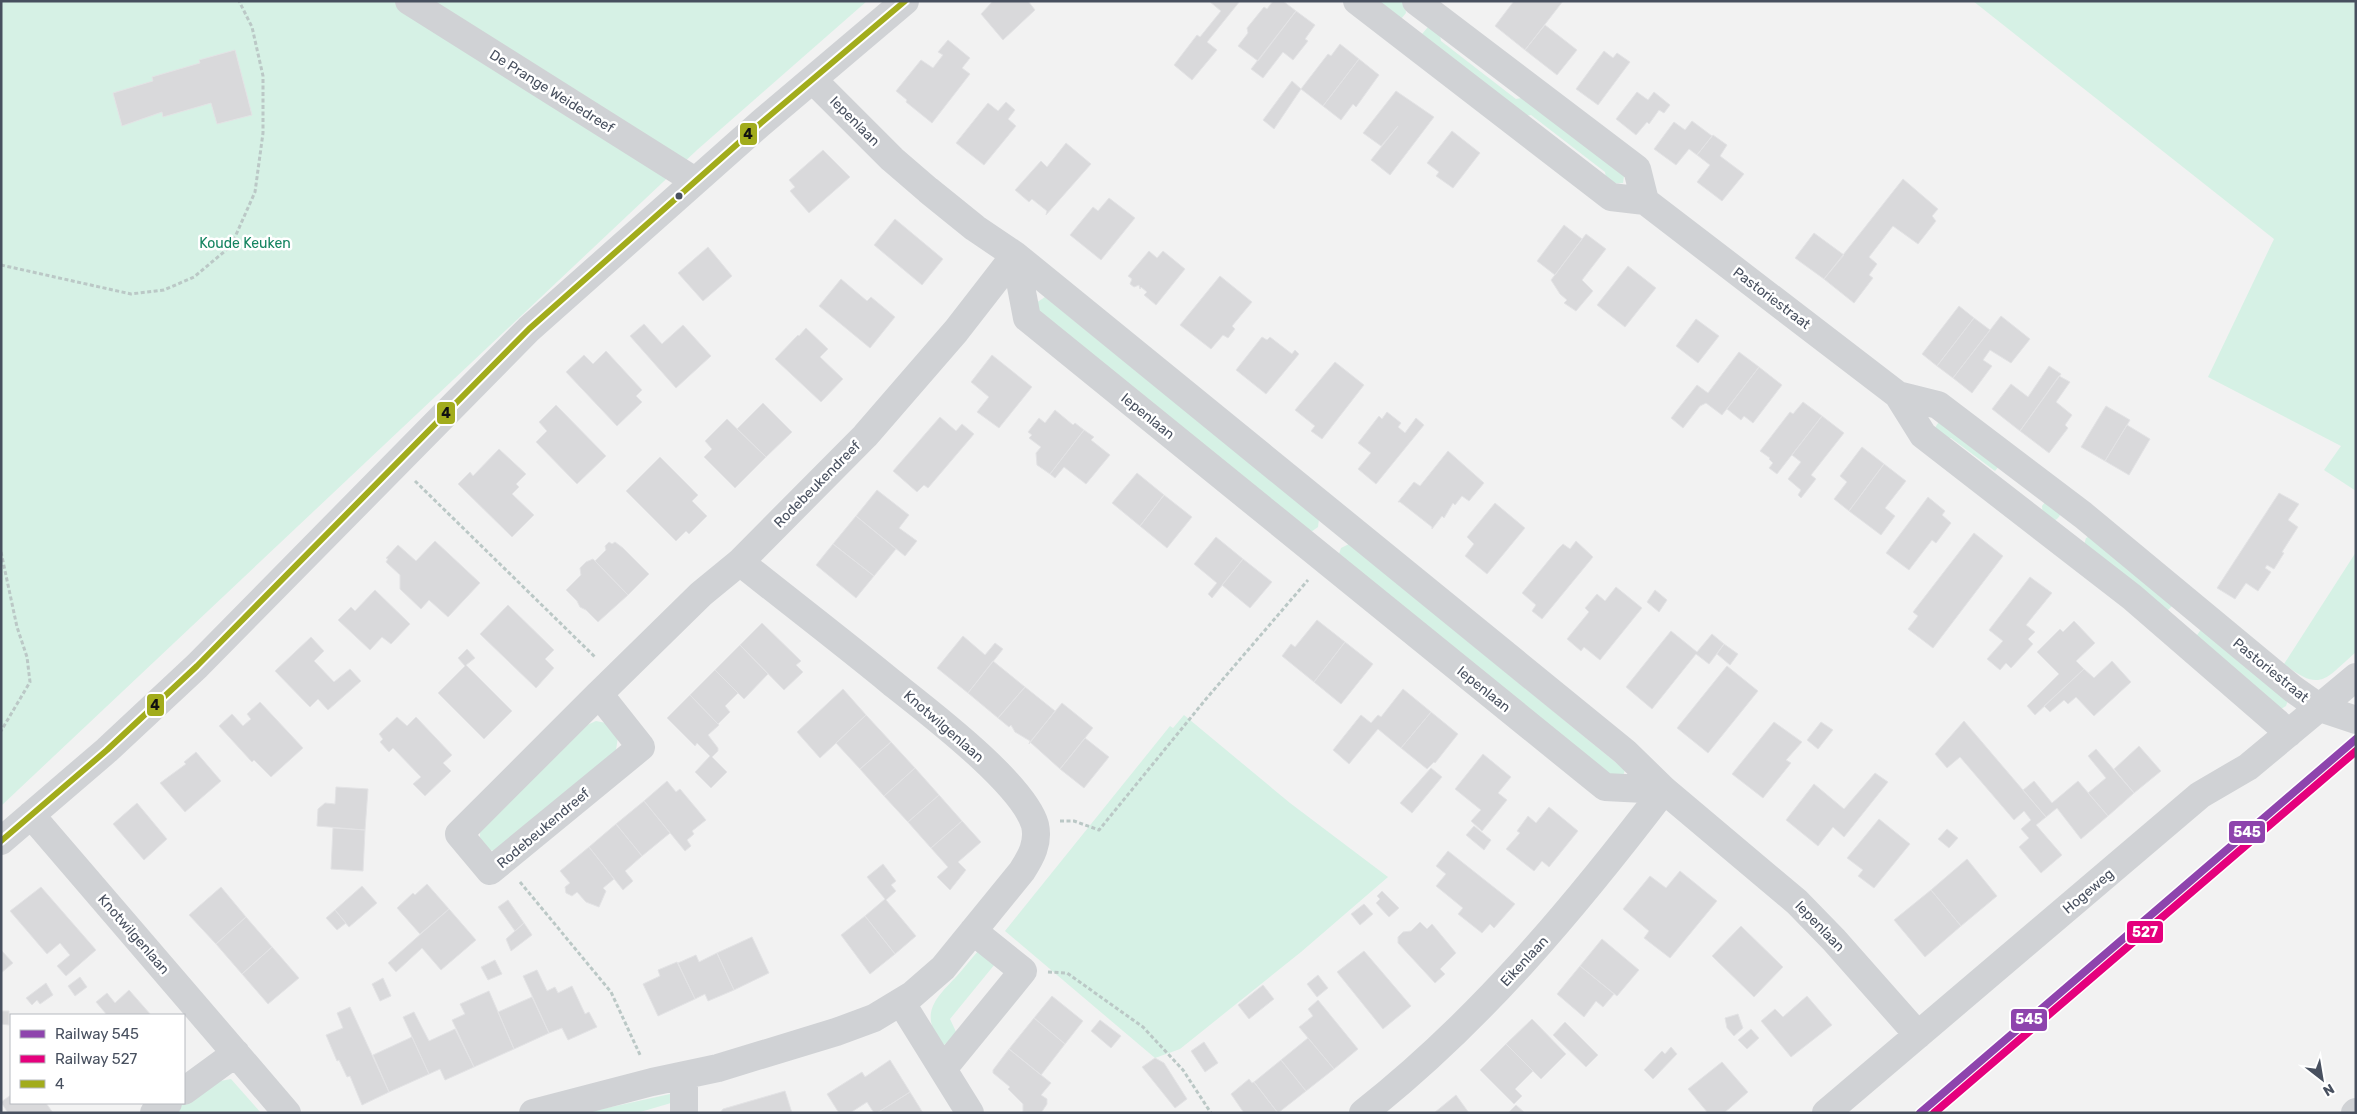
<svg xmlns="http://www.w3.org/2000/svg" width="2357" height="1114" font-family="Rubik,sans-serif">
  <rect width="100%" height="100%" fill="#f2f2f2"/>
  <path fill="#d6f1e5" d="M1,1h866l-170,149 -696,656z
    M1369,1h33l3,4 1,8 -5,6z
    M1973,1h383v490l-32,-21 17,-24 -133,-69 66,-138z
    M1428,27l11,3 2,11 75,58 11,-2 97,79 -1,7 -16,1 -2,-12 -74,-57 -11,2 -98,-83z
    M1045,297l274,222 -1,8 -7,5 -270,-216 -5,-13z
    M1948,420l111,85c3,7 2,12 -5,16h-7l-4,-3 -1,-12 4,-5 -46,-36 -5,6 -44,-33 -10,1 -6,-5v-5c2,-7 6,-9 13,-9z
    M2092,535l81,70 -6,6 -83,-66 2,-7z
    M1349,544l276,226 -2,6 -6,4 -278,-226 2,-6z
    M2356,552v100c-31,27 -35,41 -72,12z
    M2202,628l86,72 -2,6 -5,3 -86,-71z
    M1184,715l106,88 98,74 -87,75 -121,97 -25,9 -150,-127 165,-205 3,2z
    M596,721l10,2 12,14 -2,13 -119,101 -9,-1 -8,-9v-9l107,-107z
    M979,950l16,14 -45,55 7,15 -13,11c-5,-2 -7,-7 -9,-12 -13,-24 6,-40 21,-56 8,-9 15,-18 23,-27z
    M231,1079l30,34h-91l40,-30z
    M670,1094l3,1 -2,8 -34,10h-53z"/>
  <path fill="#d9d9db" stroke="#e3e3e5" d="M993,1h35l7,9 -32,30 -22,-26z
    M1209,1h31l-33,41 10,8 -25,30 -18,-15 23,-30 3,2 21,-26z
    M1273,1h10l13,10 -38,50 -20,-15 10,-13 -1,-5 17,-21 3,2z
    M1514,1h49l-38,49 -30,-24z
    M1296,11l19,14 -10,14 3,2 -15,19 -10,-8 -20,26 -12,-9z
    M1545,25l32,25 -20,25 -32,-25z
    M948,40l22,18 -8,10 8,6 -38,49 -26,-21 1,-2 -11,-9 25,-31 12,8 10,-13 -5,-3z
    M1340,44l19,15 -36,47 -22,-17 -27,40 -11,-9 29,-39 9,8 27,-35 3,2z
    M235,50l17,65 -35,9 -6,-21 -48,14 -1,-5 -40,14 -9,-33 40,-12 -1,-4 48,-14 -1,-3z
    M1604,51l9,7 4,-5 13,9 -32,43 -22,-16z
    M1359,59l20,16 -23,32 -3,-3 -12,16 -18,-14z
    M1396,91l38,26 -44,58 -19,-15 27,-34 -17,20 -18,-13z
    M1637,92l11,8 6,-8 16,13 -6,8 -5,-3 -10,14 -2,-2 -11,13 -20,-16z
    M1006,102l9,8 -7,9 8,7 -32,39 -28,-22 32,-40 10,8z
    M1692,121l20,15 -15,19 -8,-6 -13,16 -22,-16 20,-27 11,8z
    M1452,131l28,22 -27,35 -17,-12 3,-4 -12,-9z
    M1713,135l14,10 -7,11 24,18 -22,27 -25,-19 13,-17 -13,-10z
    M1066,143l25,21 -45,51 1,-4 -15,-12 -3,3 -14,-12 26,-29 6,6z
    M823,150l27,27 -41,36 -19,-22 5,-4 -6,-7z
    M1903,179l35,30 -6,7 4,5 -18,23 -25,-18 -24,31 8,7 -8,11 4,3 -19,25 -30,-24z
    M1109,198l26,20 -34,42 -31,-25 23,-28 5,4z
    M895,219l48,40 -21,26 -48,-40z
    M1564,225l18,14 -27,36 -18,-14z
    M1814,233l30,22 -20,24 -29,-21z
    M1586,234l20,15 -24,31 11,11 -17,20 -12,-8 3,-3 -7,-6 -9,-14z
    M708,247l24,29 -29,25 -25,-28z
    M1149,251l8,7 6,-7 22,18 -29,36 -12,-10 3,-3 -6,-5 -1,2 -1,-4 -5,2 -4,-3 2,-5 -4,-3z
    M1628,266l28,22 -31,39 -28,-22z
    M1220,276l32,26 -20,24 3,3 -7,9 -5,-3 -12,14 -31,-24z
    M841,279l26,22 4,-4 24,20 -25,31 -51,-42z
    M1959,306l15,12 -37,48 -15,-12z
    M2001,316l29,23 -19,24 -21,-13 -7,10 9,6 -20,27 -19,-15z
    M1974,318l16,12 -37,48 -16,-12z
    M1696,319l23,17 -21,27 -22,-17z
    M644,324l18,20 21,-19 28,31 -35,32 -46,-52z
    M806,328l22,21 -8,8 23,22 -22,23 -46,-43 23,-24 1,1z
    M1262,337l5,3 3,-3 22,17 3,-4 4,4 -33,40 -30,-24z
    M606,351l36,39 -6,6 6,6 -25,24 -51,-54 18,-17 9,9z
    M1739,352l20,15 -37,48 -16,-12 -6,3 -17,22 -12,-10 26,-33 11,8z
    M992,355l40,32 -33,41 -22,-16 12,-15 -18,-15z
    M1335,362l29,23 -42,54 -11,-8 4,-5 -20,-16z
    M2049,366l12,8 -41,57 -28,-22 19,-25 17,13z
    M1759,367l23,18 -29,38 -9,-7 -3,4 -14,-11z
    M2059,376l11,6 -14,20 16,13 -7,10 3,3 -19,25 -29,-22z
    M1803,402l19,14 -45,58 -8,-6 4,-5 -4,-4 1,-1 -10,-7 30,-39 3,2z
    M763,403l29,29 -26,25 -29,-28z
    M556,405l50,51 -29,28 -41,-42 11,-11 -8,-9z
    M2106,406l24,14 -25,41 -24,-14z
    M1055,410l18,15 2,-2 9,7 -34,44 -13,-9 -1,-12 5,-6 -12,-9 3,-3 -4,-3 11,-14 6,5z
    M1387,412l14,11 -3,4 7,6 11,-15 8,7 -48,59 -18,-15 13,-16 -13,-10 21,-27 3,3z
    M1822,416l22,17 -33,42 5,4 -15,19 -3,-3 3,-5 -13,-11 13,-17 -9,-7z
    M940,417l16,14 6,-7 12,10 -46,54 -4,-3 -7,7 -24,-21z
    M727,419l39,38 -31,31 -31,-31 8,-8 -7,-8z
    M2127,425l23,14 -21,36 -24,-14z
    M1084,430l10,7 -3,3 19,15 -24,29 -22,-17 -9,11 -5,-4z
    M1862,447l22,17 -35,47 -15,-12 13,-17 -7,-6z
    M499,449l27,25 -10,10 3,3 -7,7 22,21 -22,22 -54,-53 12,-12 3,4z
    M1448,451l36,32 -15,18 -7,-5 -7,9 -2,-2 -9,15 -2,-2 -10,13v-2l-32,-25h-2l16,-20 6,4z
    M660,457l38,38 -6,6 15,15 -18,18 -3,-3 -10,10 -50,-50z
    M1884,464l22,17 -21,27 10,8 -14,19 -32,-24z
    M1137,473l27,22 -24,31 -28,-23z
    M877,490l32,25 -10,13 18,13 -12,15 -49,-40z
    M2279,493l20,11 -11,16 10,7 -16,25 2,1 -10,16 -7,-4 -2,3 6,4 -13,19 -12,-8 -11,16 -18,-11z
    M1164,495l28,22 -25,31 -27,-22z
    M1928,497l17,14 -3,4 9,8 -15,20 -4,-3 -23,30 -23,-17z
    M1495,503l30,25 -38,46 -22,-18 9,-12 -7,-7z
    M856,516l40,33 -22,27 -41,-32z
    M1974,533l29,23 -70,92 -25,-19 10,-13 -5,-4z
    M1216,537l27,22 -31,39 -4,-4 9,-11 -23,-19z
    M435,541l45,42 -32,34 -19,-17 -8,9 -21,-20v-14l-14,-13 2,-3 -2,-1 12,-13 18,16z
    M1576,541l17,16 -51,62 -10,-8 4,-6 -14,-12 36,-44 5,-5 7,5z
    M609,542l3,2 3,-2 8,6 26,26 -21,21 -33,-34 11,-11 -1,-4z
    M833,544l41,32 -18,22 -40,-33z
    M593,559l35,36 -30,27 -12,-12 -6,-3 -3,-6 -11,-11 15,-15 -1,-7 6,-6z
    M1243,559l29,23 -22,26 -28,-23z
    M2030,577l22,16 -26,32 9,7 -7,7 5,5 -22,24 -5,-5 -6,7 -13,-11 16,-18 -14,-11z
    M1616,587l26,21 -42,52 -16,-13 -3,4 -14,-12 22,-27 -4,-4 12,-14 8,7z
    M375,590l35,34 -19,20 -9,-7 -12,13 -32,-30 13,-13 4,4z
    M1655,590l12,10 -8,12 -12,-10z
    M508,605l46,45 -9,9 9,9 -18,20 -56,-54z
    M1317,620l28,22 -31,40 -32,-26 9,-12 4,3z
    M2074,621l21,22 -19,18 8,8 -49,46 -8,-9 32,-32 -22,-22 23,-23 3,3z
    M762,623l39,38 -5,4 7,7 -19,18 -44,-45z
    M1671,631l26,21 15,-18 12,10 -15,20 -13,-10 -44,55 -26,-22z
    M963,636l22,19 10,-12 8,6 -35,44 -31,-25z
    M311,637l13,14 -10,10 20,21 16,-13 11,12 -33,29 -10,-11 -8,8 -35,-36z
    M1345,642l28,22 -32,40 -27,-22z
    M1724,644l14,10 -8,11 -13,-11z
    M740,645l28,29 -24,25 -29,-29z
    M467,649l8,9 -9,7 46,46 -28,28 -46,-46 27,-27 -7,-8z
    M993,661l32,26 -27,31 -30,-25z
    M2112,661l19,21 -37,34 -18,-19 -8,7 -4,-4 -14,12 -6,-6 40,-37 10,9z
    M1727,666l31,25 -50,62 -31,-25z
    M715,670l23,23 -13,13 5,6 -12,12 -28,-29z
    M1025,687l30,24 -26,33 1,-3 -15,-9 -4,-7 -2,2 -11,-9z
    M843,689l23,26 -46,43 -23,-26z
    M1403,689l28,23 -30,36 -23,-19 -29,35 -16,-14 28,-35 10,8 7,-8 3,2z
    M690,695l29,30 -11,10 10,13v3l-6,6 15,15 -16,16 -16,-16 15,-16 -13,-13 -2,3 -28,-28z
    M260,702l43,46 -32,29 -17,-17 -2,2 -33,-36 13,-12 11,12 8,-7 -4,-5z
    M1062,703l31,25 -33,41 -30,-27z
    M1431,712l27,22 -23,29 -1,-1 -7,7 -26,-21z
    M866,715l25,27 -31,27 -24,-26z
    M397,717l10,9 9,-9 36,38 -9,8 8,8 -26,25 -12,-12 8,-7 -28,-29 -4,4 -9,-10 3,-3 -4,-5z
    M1964,721l82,96 -10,8 26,30 -21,18 -22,-26 10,-9 -8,-9 10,-9 -7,-9 -10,9 -54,-63 -13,11 -12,-14z
    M1774,722l28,20 -16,18 5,3 -28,35 -31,-24z
    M1821,722l12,8 -15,19 -11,-9z
    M1085,738l24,19 -25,31 -24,-19z
    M891,742l24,26 -31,28 -24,-27z
    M2139,746l22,25 -27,22 -20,-24z
    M2096,749l38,44 -26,23 -20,-23 18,-15 -18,-22z
    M196,752l25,29 -36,31 -25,-29 26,-19 -2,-2z
    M1483,754l28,23 -13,16 9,7 -25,31 -11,-10 10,-11 -26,-21z
    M915,768l24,27 -31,27 -24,-26z
    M1431,768l11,9 -30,36 -12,-10z
    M1875,773l13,9 -44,55 -11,-10 -15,19 -32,-26 28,-36 30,25z
    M667,781l9,11 4,-3 26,31 -14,11 2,3 -7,6 4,6 -6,5 -41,-50z
    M2034,781l18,22 26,-22 30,35 -27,23 -24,-31 -11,9 -23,-27z
    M336,787l32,2 -3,41 -48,-4 1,-17 7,-6 10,1z
    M939,795l23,26 -31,27 -23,-26z
    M644,801l26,32 -28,23 -26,-32z
    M137,803l30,36 -23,21 -31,-36z
    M1549,807l29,24 -29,36 -7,-6 -8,10 -28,-22 14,-16 -3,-2 11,-15 8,7z
    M1879,819l31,25 -36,44 -16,-12 5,-6 -16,-12z
    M962,821l19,21 -23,20 8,8 -16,20 -13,-13 11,-10 -17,-19z
    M616,824l26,32 -17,15 8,10 -10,9 -34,-43z
    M1474,826l17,14 -7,10 -18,-15z
    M333,828l32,2 -2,41 -32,-2z
    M1947,829l11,9 -9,10 -11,-9z
    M589,847l25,32 -11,9 3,3 -7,16 -13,-5 -9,-10 -5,4 -6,-3 -1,-6 5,-4 -10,-12z
    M1448,851l67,53 -21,24 -4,-4 -8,9 -24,-19 5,-6 -27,-22 10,-12 -10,-8z
    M1967,859l30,37 -36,30 -30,-36z
    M883,864l13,17 -5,4 5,6 -10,9 30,36 -21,18 -30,-38 20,-17 -18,-22z
    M1680,871l37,30 -47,57 -26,-20 5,-7 -26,-22 27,-33 16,12z
    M427,884l22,25 -29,25 -23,-26 16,-15 2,2z
    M362,886l15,17 -28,24 -14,-17z
    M41,887l55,63 -30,26 -9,-10 13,-11 -10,-12 -13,11 -37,-43z
    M221,887l25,30 -30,27 -27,-29z
    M1931,890l30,36 -36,31 -31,-37z
    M1382,891l17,17 -10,9 -13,-14 4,-4 -3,-3z
    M508,900l16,23 -9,8 -17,-24z
    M1364,904l9,10 -13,11 -9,-11z
    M449,909l27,31 -35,30 -19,-22 -26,24 -8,-9z
    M335,910l11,13 -9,7 -11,-12z
    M865,916l30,38 -25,20 -29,-39z
    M246,917l26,30 -30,27 -26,-30z
    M1420,922l7,7 5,-5 24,29 -16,16 5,5 -10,9 -37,-40v-6l5,-5 8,-1z
    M524,923l8,12 -21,16 -5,-12z
    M1741,926l42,41 -29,30 -42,-41z
    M752,937l17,36 -35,17 -17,-37z
    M1602,939l37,31 -22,26 -37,-30z
    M272,947l27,31 -31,26 -26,-30z
    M1,950l12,13 -12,10z
    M1364,951l47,55 -28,23 -46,-57z
    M717,953l17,37 -26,11 -3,-7 -10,5 -17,-36 18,-8 3,7z
    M495,960l7,14 -14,6 -7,-13z
    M677,962l18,37 -37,17 -15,-32 17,-8 -2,-6z
    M1580,966l34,28 -11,13 -7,-6 -12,16 -27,-23z
    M537,970l10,21 8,-4 3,6 14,-7 13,28 4,-2 8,15 -29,13 -6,-12 -13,5 -26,-57z
    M1318,975l10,13 -11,9 -10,-13z
    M80,977l7,10 -12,9 -7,-10z
    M383,978l8,18 -11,5 -8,-17z
    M46,983l7,12 -13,9 -3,-4 -5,5 -6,-7z
    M1263,985l11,14 -25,20 -11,-14z
    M129,990l22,25h-44l-11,-13 11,-9 8,10z
    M489,991l25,58 -40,18 -22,-47 13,-6 -5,-10z
    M1052,996l31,25 -18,23 -31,-26z
    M1807,996l25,29 -41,32 -30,-36 14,-12 8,8z
    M532,997l17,36 -35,16 -16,-37z
    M1318,1000l40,49 -24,20 -35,-42 14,-11 -5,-7z
    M350,1007l39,85 -27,13 -12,-29 -3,1 -8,-17 -2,1 -11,-26 17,-7 -6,-15z
    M1,1011h8v14l-8,-1z
    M414,1012l15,29 26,-12 19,38 -29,13 -5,-11 -11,5 -26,-57z
    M1738,1014l5,14 -9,8 -7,-8 -2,-10z
    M1034,1018l31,26 -24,31 -32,-26z
    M1532,1019l34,35 -25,25 -35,-35z
    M1100,1020l21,16 -10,12 -20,-17z
    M1565,1022l33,33 -12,12 -33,-32z
    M1751,1029l8,9 -12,11 -9,-9z
    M412,1037l17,37 -40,18 -16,-37z
    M1308,1038l26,31 -28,22 -25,-31z
    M1204,1042l14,21 -13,9 -14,-21z
    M1506,1044l27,27 -18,18 7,7 -8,8 -34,-34z
    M1671,1047l6,7 -24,25 -9,-9 18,-19 3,3z
    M1009,1049l42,34 -10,12 6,4v5l-6,9 -18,-1v-8l-15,-15 2,-2 -17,-14v-3z
    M1155,1058l9,5 23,36 -12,9 -33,-41z
    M890,1060l20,32 -33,21h-3l-7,-11 -17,11h-11l-12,-19 35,-22 3,5z
    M1281,1060l25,31 -28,22 -24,-31z
    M1722,1062l26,30 -24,21h-16l-20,-24z
    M1249,1079l3,4 2,-1 24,31h-34l-13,-19z
    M785,1091l7,22h-72l3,-4z
    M910,1092l13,21h-46z
    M11,1095v8h35l7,10h-45l-7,-11z
    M1456,1095l13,18h-35z
    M1516,1105l9,8h-17z"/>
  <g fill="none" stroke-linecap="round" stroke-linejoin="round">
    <path stroke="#bbc8c6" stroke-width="3" stroke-dasharray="4 2.5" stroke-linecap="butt" d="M1,265l130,29 33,-4 30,-13 37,-31 24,-54 8,-59v-57l-11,-49 -13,-26
      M415,481l181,177
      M1,552l16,75 10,30 3,25 -29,49
      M1060,821h14l25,9 107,-131 102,-119
      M520,882l91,110 30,65
      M1048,972l19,1 76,54 40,43 28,43"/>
    <path stroke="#d0d2d5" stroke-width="28" d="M409,1l286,180
      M1357,1l254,196 34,4 253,194 25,40 209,162 157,136
      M1416,1l221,168 8,32
      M813,80l79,79 36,31 47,38 40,27 610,497 39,38 133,112 37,38 84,95
      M1015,255l12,63 578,469 59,3
      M1898,395l40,10 145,110 210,174 27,19 36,12
      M599,694l102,-100 39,-32 125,-126 91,-105 59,-76
      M599,694l42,53 -151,124 -31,-37z
      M31,815l256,298
      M1,841l106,-91 90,-84 332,-337 232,-206 144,-122
      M901,1002l69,111
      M943,1069l80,-98 -50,-40
      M184,1091l52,-38
      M154,1113l14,-10
      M533,1113l119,-31 66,-14 118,-36 38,-14 38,-23 31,-27 79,-97c9,-14 17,-28 13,-46 -12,-42 -109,-115 -144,-143 -50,-41 -101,-80 -151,-120
      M684,1113v-37
      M1363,1113c117,-92 211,-205 301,-323
      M1826,1113l374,-318 48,-28 108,-90
      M2355,1113l1,-1"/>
    <defs>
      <path id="bus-1" d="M1,841l106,-91 90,-84 332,-337 232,-206 144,-122"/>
    </defs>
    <use href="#bus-1" stroke="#fff" stroke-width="10"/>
    <use href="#bus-1" stroke="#a2ac1c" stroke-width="6"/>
    <defs>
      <path id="rail-1" d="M1920,1113l436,-374"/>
      <path id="rail-2" d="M1934,1113l422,-362"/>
    </defs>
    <use href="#rail-1" stroke="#fff" stroke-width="11"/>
    <use href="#rail-2" stroke="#fff" stroke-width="11"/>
    <use href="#rail-1" stroke="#8e44ad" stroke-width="8"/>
    <use href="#rail-2" stroke="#e5007d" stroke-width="8"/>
  </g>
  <circle fill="#48505f" stroke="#fff" stroke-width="2" cx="679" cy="196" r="4.5"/>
  <g text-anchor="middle" stroke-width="5" stroke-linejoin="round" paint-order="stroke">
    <g font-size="14" fill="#48505f" stroke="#fff">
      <text transform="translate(552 91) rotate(32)" y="5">De Prange Weidedreef</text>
      <text transform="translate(855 121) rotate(45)" y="5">Iepenlaan</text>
      <text transform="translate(1772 298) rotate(37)" y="5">Pastoriestraat</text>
      <text transform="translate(1148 416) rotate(39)" y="5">Iepenlaan</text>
      <text transform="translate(817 484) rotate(-45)" y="5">Rodebeukendreef</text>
      <text transform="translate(2271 670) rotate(39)" y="5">Pastoriestraat</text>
      <text transform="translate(1484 689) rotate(39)" y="5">Iepenlaan</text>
      <text transform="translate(944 726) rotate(41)" y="5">Knotwilgenlaan</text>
      <text transform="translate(543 828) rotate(-40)" y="5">Rodebeukendreef</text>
      <text transform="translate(2088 891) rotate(-40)" y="5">Hogeweg</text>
      <text transform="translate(1820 926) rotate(46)" y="5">Iepenlaan</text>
      <text transform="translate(134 934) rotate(49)" y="5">Knotwilgenlaan</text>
      <text transform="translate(1524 961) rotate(-47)" y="5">Eikenlaan</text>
    </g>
    <g font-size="14" fill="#148460" stroke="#fff">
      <text x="245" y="248">Koude Keuken</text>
    </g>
  </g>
  <g stroke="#fff" stroke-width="2">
    <rect x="739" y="122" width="19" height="24" rx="5" fill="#a2ac1c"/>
    <rect x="436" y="401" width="20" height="24" rx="5" fill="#a2ac1c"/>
    <rect x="146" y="693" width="19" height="24" rx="5" fill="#a2ac1c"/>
    <rect x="2228" y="820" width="38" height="24" rx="5" fill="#8e44ad"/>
    <rect x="2126" y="920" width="38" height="24" rx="5" fill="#e5007d"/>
    <rect x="2010" y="1008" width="38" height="24" rx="5" fill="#8e44ad"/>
  </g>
  <g font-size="14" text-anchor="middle" font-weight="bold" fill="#fff">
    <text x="2247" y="837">545</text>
    <text x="2145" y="937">527</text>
    <text x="2029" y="1024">545</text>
  </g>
  <g font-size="14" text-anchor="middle" font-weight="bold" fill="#111">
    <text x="748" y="139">4</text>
    <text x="446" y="418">4</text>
    <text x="155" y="710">4</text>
  </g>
  <rect width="2357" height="1114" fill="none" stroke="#48505f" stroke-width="5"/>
  <rect x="10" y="1014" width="175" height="90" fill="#ffffff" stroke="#b6b9bf"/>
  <rect x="20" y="1030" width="25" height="8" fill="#8e44ad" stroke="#b6b9bf"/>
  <text x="55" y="1039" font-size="15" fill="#48505f">Railway 545</text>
  <rect x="20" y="1055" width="25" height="8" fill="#e5007d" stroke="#b6b9bf"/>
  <text x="55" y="1064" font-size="15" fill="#48505f">Railway 527</text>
  <rect x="20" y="1080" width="25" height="8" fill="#a2ac1c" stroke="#b6b9bf"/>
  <text x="55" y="1089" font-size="15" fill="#48505f">4</text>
  <g transform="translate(2322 1079) rotate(149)" stroke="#ffffff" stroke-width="4" paint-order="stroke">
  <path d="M0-4L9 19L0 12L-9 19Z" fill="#48505f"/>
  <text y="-8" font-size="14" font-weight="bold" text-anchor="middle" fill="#48505f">N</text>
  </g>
</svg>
